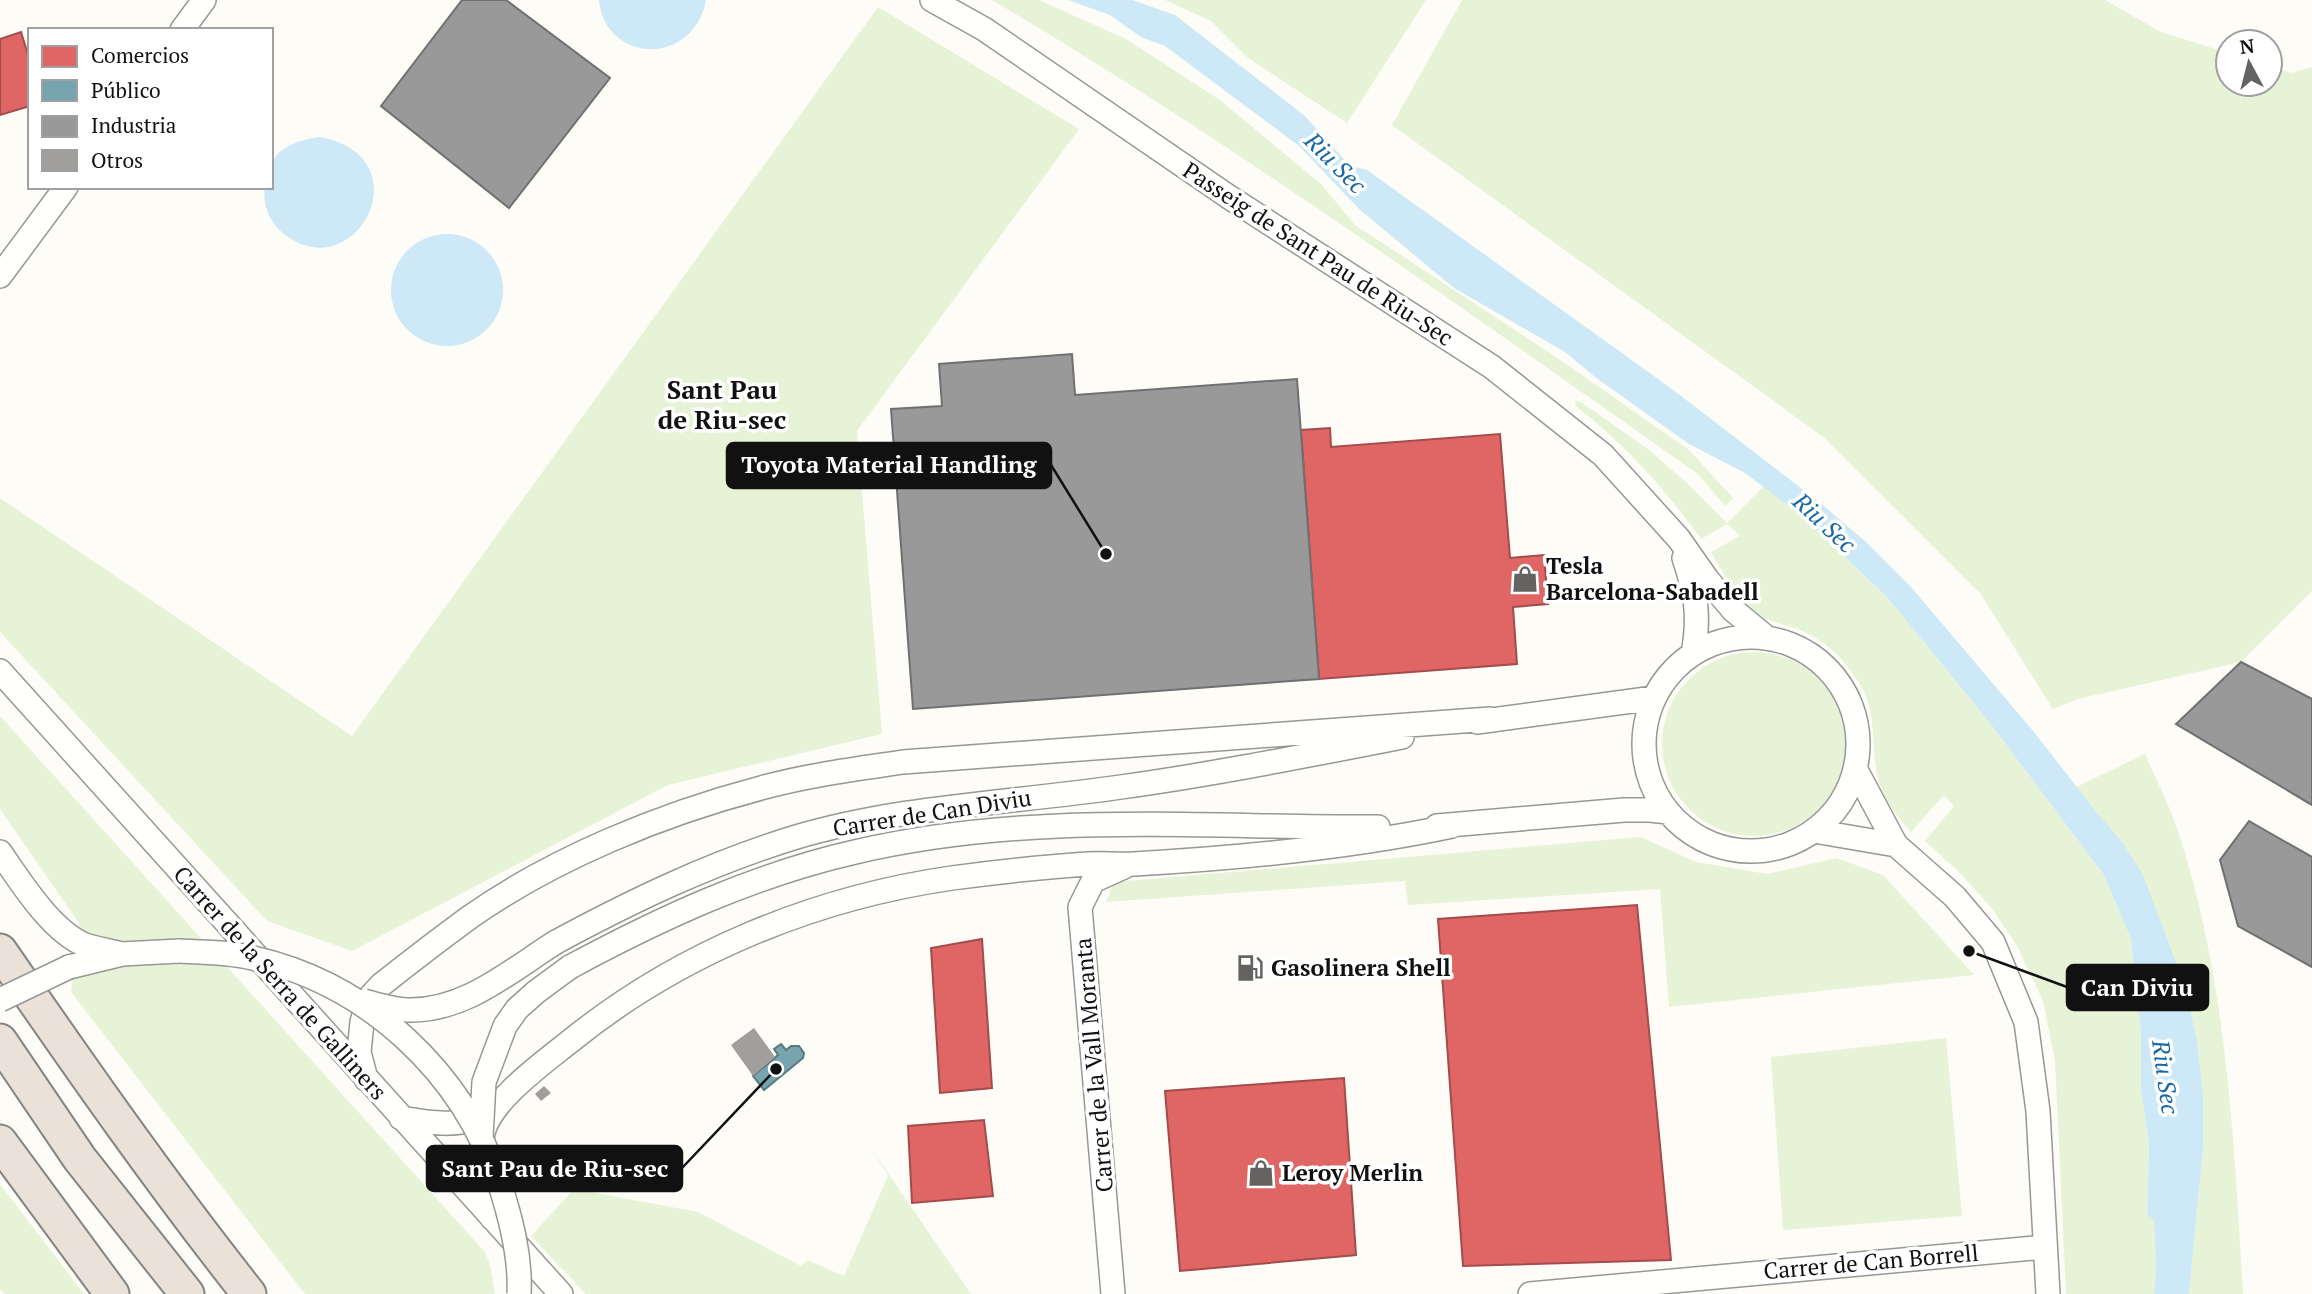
<svg xmlns="http://www.w3.org/2000/svg" width="2312" height="1294" font-family="'PT Serif',serif">
  <rect width="100%" height="100%" fill="#fdfcf7"/>
  <path fill="#e7f3d7" d="M992,0h47l87,39 94,61 102,85 33,40 204,134 130,91 44,48 -8,8 -27,-32c-232,-163 -462,-329 -706,-474z
    M1165,0h261l-79,123 -99,-65 -37,-37z
    M1462,0h643l56,32 67,21v31h42v-18l21,7 21,-6v524l-71,71 -163,37 -25,10 -73,-116 -158,-157 -430,-311z
    M878,7l201,122 -222,302 25,303 -214,51 -316,166 -85,-30 -267,-289v-134l352,238z
    M1575,400l6,2 68,48 39,34 39,39 37,-37 38,30 86,82 102,125 114,152 27,64 10,92v58l8,57 -2,68 7,5 2,49 -2,26h-88l-11,-233 -12,-60 -26,-55 -27,-40 -31,-34 -34,-31 29,-35 -10,-11 -33,37c-11,-12 -24,-28 -30,-44 -12,-32 -2,-69 -19,-100 -14,-25 -35,-47 -62,-58 -18,-7 -40,-9 -53,-24 -15,-15 -25,-36 -36,-54l29,-16 -13,-12 -26,15c-37,-52 -75,-93 -125,-133z
    M1662 744a92 92 0 1 1 184 0a92 92 0 1 1-184 0Z
    M0,716l485,536 5,13 5,29h-190l-234,-302 8,-69 -79,-114z
    M2145,754c12,27 26,55 35,83 47,147 54,304 63,457h-54l14,-146v-54l-6,-54 -12,-54 -88,-173 -21,-26z
    M1641,837l55,25 71,12 70,-16 46,17 91,100 -305,32 -9,-118 -252,16 -3,-24 -299,21 8,-20z
    M1946,1038l16,178 -179,14 -12,-173z
    M870,1147l101,147h-385l-55,-58 43,-47 124,23 103,54 6,-6 37,16 44,-100z
    M0,1184l84,110h-78l-6,-4z"/>
  <path fill="#cde8f7" d="M599,0h107c-12,67 -101,64 -107,0z
    M1068,0h64l43,15 130,101 45,50 17,4 305,219 147,113 47,40 45,45 123,145 63,81 25,29 21,33 42,111 12,54 6,54v54l-14,146h-35l2,-26 -2,-48 -7,-6 2,-68 -8,-57v-58l-10,-92 -27,-64 -114,-152 -102,-125 -86,-82 -57,-43 -56,-29 -94,-67 -30,-25 -111,-64 -96,-80 -59,-62 -134,-100 -24,-9 -31,-22z
    M320,137c106,20 35,153 -36,97 -14,-11 -22,-29 -19,-47h6c0,-7 -1,-16 1,-23 6,-19 32,-25 48,-27z
    M391 290a56 56 0 1 1 112 0a56 56 0 1 1-112 0Z"/>
  <path fill="#e06666" stroke="#a24c4c" stroke-width="2" d="M21,32l9,29v45l-30,9v-76z
    M1330,428l1,19 169,-13 10,124 34,-3 4,49 -35,3 4,57 -198,15 -18,-249z
    M1637,905l34,355 -208,6 -25,-347z
    M982,939l10,149 -52,5 -9,-145z
    M1344,1078l12,177 -176,16 -15,-180z
    M984,1120l9,76 -81,7 -4,-77z"/>
  <path fill="#76a5af" stroke="#587980" stroke-width="2" d="M781,1044l5,6 5,-4h8l5,7 -1,5 -39,32 -11,-14 25,-21 -4,-6z"/>
  <path fill="#999" stroke="#707070" stroke-width="2" d="M462,0h44l104,78 -101,130 -128,-102z
    M1072,354l3,41 222,-16 22,300 -406,30 -22,-300 51,-3 -3,-42z
    M2241,662l71,37v106l-136,-81z
    M2249,821l63,36v110l-74,-41 -18,-66z"/>
  <path fill="#a19f9c" d="M754,1028l21,29 -22,19 -22,-31z
    M544,1086l7,7 -10,8 -6,-7z"/>
  <g fill="none" stroke-linecap="round" stroke-linejoin="round">
    <defs>
      <path id="minor" d="M932,0l52,29 245,168 263,170 111,88 76,84 28,40 26,31 34,28
        M182,30l22,-30
        M0,276l66,-89
        M1684,558c12,36 16,58 9,96
        M1644 744a107 107 0 1 1 214 0a107 107 0 1 1-214 0Z
        M0,671l561,623
        M1477,722l177,-24
        M1856,770l40,75 59,52 38,45 33,80 12,89 10,183
        M1437,826l187,-16h26l18,2
        M1814,831l82,14
        M0,852c20,29 51,79 85,93 12,4 25,6 37,9
        M556,942c76,-41 153,-78 237,-104 107,-32 218,-35 328,-51 94,-13 188,-32 281,-50
        M69,967l53,-13 57,-3
        M570,967c91,-49 184,-92 285,-115 174,-41 347,-24 523,-25
        M366,1079l-7,-27 3,-30 7,-24 12,-13c29,-23 59,-46 89,-68 84,-59 192,-103 291,-129 47,-13 95,-19 142,-26l587,-43
        M401,1118c35,6 53,8 87,-1
        M492,1218c-3,-21 -13,-66 -9,-85 7,-32 60,-70 85,-90 109,-89 245,-145 384,-165 45,-6 91,-11 136,-14 16,-1 31,1 46,0 105,-6 215,-16 318,-38
        M1113,1294l-33,-387 13,-26 31,-14
        M1530,1294l515,-47"/>
      <path id="highway" d="M0,951c80,116 161,232 249,343
        M0,1041l80,118 107,135
        M0,1142l112,152"/>
    </defs>
    <use href="#minor" stroke="#979795" stroke-width="26"/>
    <use href="#highway" stroke="#858482" stroke-width="37"/>
    <use href="#minor" stroke="#fffffe" stroke-width="23"/>
    <use href="#highway" stroke="#eae1d8" stroke-width="33"/>
    <defs>
      <path id="minor-bridge" d="M179,951c24,1 49,1 74,7 115,26 210,114 247,227 11,34 21,72 19,109
        M0,1000l69,-33
        M364,1001c14,4 28,8 43,9 57,2 103,-39 149,-68
        M481,1137l3,-55 21,-56 12,-17 19,-17 34,-25"/>
    </defs>
    <use href="#minor-bridge" stroke="#979795" stroke-width="26" stroke-linecap="butt"/>
    <use href="#minor-bridge" stroke="#fffffe" stroke-width="23"/>
  </g>
  <defs>
    <symbol id="shop-bare" viewBox="-9 -9 18 18"><path d="M-5-2.5h2.3a2.7 3.5 0 0 1 5.4 0H5L5.5 6h-11ZM-1.5-2.5h3a1.5 2.3 0 0 0-3 0Z" fill="#646362" stroke="#fff" stroke-width="2.5" paint-order="stroke"/></symbol>
    <symbol id="fuel-bare" viewBox="-9 -9 18 18"><path d="M-5.5-6h7V0h2V4h1.3V-2.5L3-4.5l.8-.8L6-3V5H2.5V1h-1V6h-7ZM-4.2-4.7v3.2H.2V-4.7Z" fill="#646362" stroke="#fff" stroke-width="2.5" paint-order="stroke"/></symbol>
  </defs>
  <g fill-rule="evenodd">
    <use href="#shop-bare" x="1506" y="560" width="38" height="38"/>
    <use href="#fuel-bare" x="1231" y="949" width="38" height="38"/>
    <use href="#shop-bare" x="1242" y="1154" width="38" height="38"/>
  </g>
  <g text-anchor="middle" stroke-width="7" stroke-linejoin="round" paint-order="stroke">
    <g font-size="23" fill="#111" stroke="#fff">
      <text transform="translate(1318 254) rotate(33)" y="8">Passeig de Sant Pau de Riu-Sec</text>
      <text transform="translate(932 813) rotate(-9)" y="8">Carrer de Can Diviu</text>
      <text transform="translate(280 983) rotate(48)" y="8">Carrer de la Serra de Galliners</text>
      <text transform="translate(1094 1065) rotate(-95)" y="8">Carrer de la Vall Moranta</text>
      <text transform="translate(1871 1262) rotate(-5)" y="8">Carrer de Can Borrell</text>
    </g>
    <g font-size="23" font-weight="bold" fill="#111" stroke="#fff" text-anchor="start">
      <text x="1546" y="574">Tesla<tspan x="1546" dy="26">Barcelona-Sabadell</tspan></text>
      <text x="1271" y="976">Gasolinera Shell</text>
      <text x="1282" y="1181">Leroy Merlin</text>
    </g>
    <g font-size="24" font-style="italic" fill="#1768a6" stroke="#fff">
      <text transform="translate(1335 163) rotate(45)" y="8">Riu Sec</text>
      <text transform="translate(1824 523) rotate(43)" y="8">Riu Sec</text>
      <text transform="translate(2165 1077) rotate(82)" y="8">Riu Sec</text>
    </g>
    <g font-size="26" font-weight="bold" fill="#111" stroke="#fff">
      <text x="722" y="399">Sant Pau<tspan x="722" dy="30">de Riu-sec</tspan></text>
    </g>
  </g>
  <path fill="none" stroke="#111" stroke-width="2.5" d="M1106 554L1051 465M1969 951L2067 987M776 1069L682 1168"/>
  <g fill="#111" stroke="#fff" stroke-width="2.5">
    <circle cx="1106" cy="554" r="7"/>
    <circle cx="1969" cy="951" r="7"/>
    <circle cx="776" cy="1069" r="7"/>
  </g>
  <g fill="#111" stroke="#111" stroke-width="2.5">
    <rect x="727" y="443" width="324" height="45" rx="7"/>
    <rect x="2067" y="965" width="141" height="45" rx="7"/>
    <rect x="427" y="1146" width="255" height="45" rx="7"/>
  </g>
  <g font-size="24" text-anchor="middle" font-weight="bold" fill="#fff">
    <text x="889" y="473">Toyota Material Handling</text>
    <text x="2137" y="996">Can Diviu</text>
    <text x="555" y="1177">Sant Pau de Riu-sec</text>
  </g>
  <rect x="28" y="28" width="245" height="161" fill="#ffffff" stroke="#a0a0a0" stroke-width="2"/>
  <rect x="42" y="46" width="35" height="21" fill="#e06666" stroke="#a0a0a0" stroke-width="2"/>
  <text x="91" y="63" font-size="21" fill="#111111">Comercios</text>
  <rect x="42" y="80" width="35" height="21" fill="#76a5af" stroke="#a0a0a0" stroke-width="2"/>
  <text x="91" y="98" font-size="21" fill="#111111">Público</text>
  <rect x="42" y="116" width="35" height="21" fill="#999999" stroke="#a0a0a0" stroke-width="2"/>
  <text x="91" y="133" font-size="21" fill="#111111">Industria</text>
  <rect x="42" y="150" width="35" height="21" fill="#a19f9c" stroke="#a0a0a0" stroke-width="2"/>
  <text x="91" y="168" font-size="21" fill="#111111">Otros</text>
  <g transform="translate(2249 63) rotate(353)"><circle r="33" fill="#ffffff" stroke="#a0a0a0" stroke-width="2"/>
  <path d="M0-5L12 26L0 18L-12 26Z" fill="#646362"/>
  <text y="-10" font-size="19" font-weight="bold" text-anchor="middle" fill="#111111">N</text>
  </g>
</svg>
